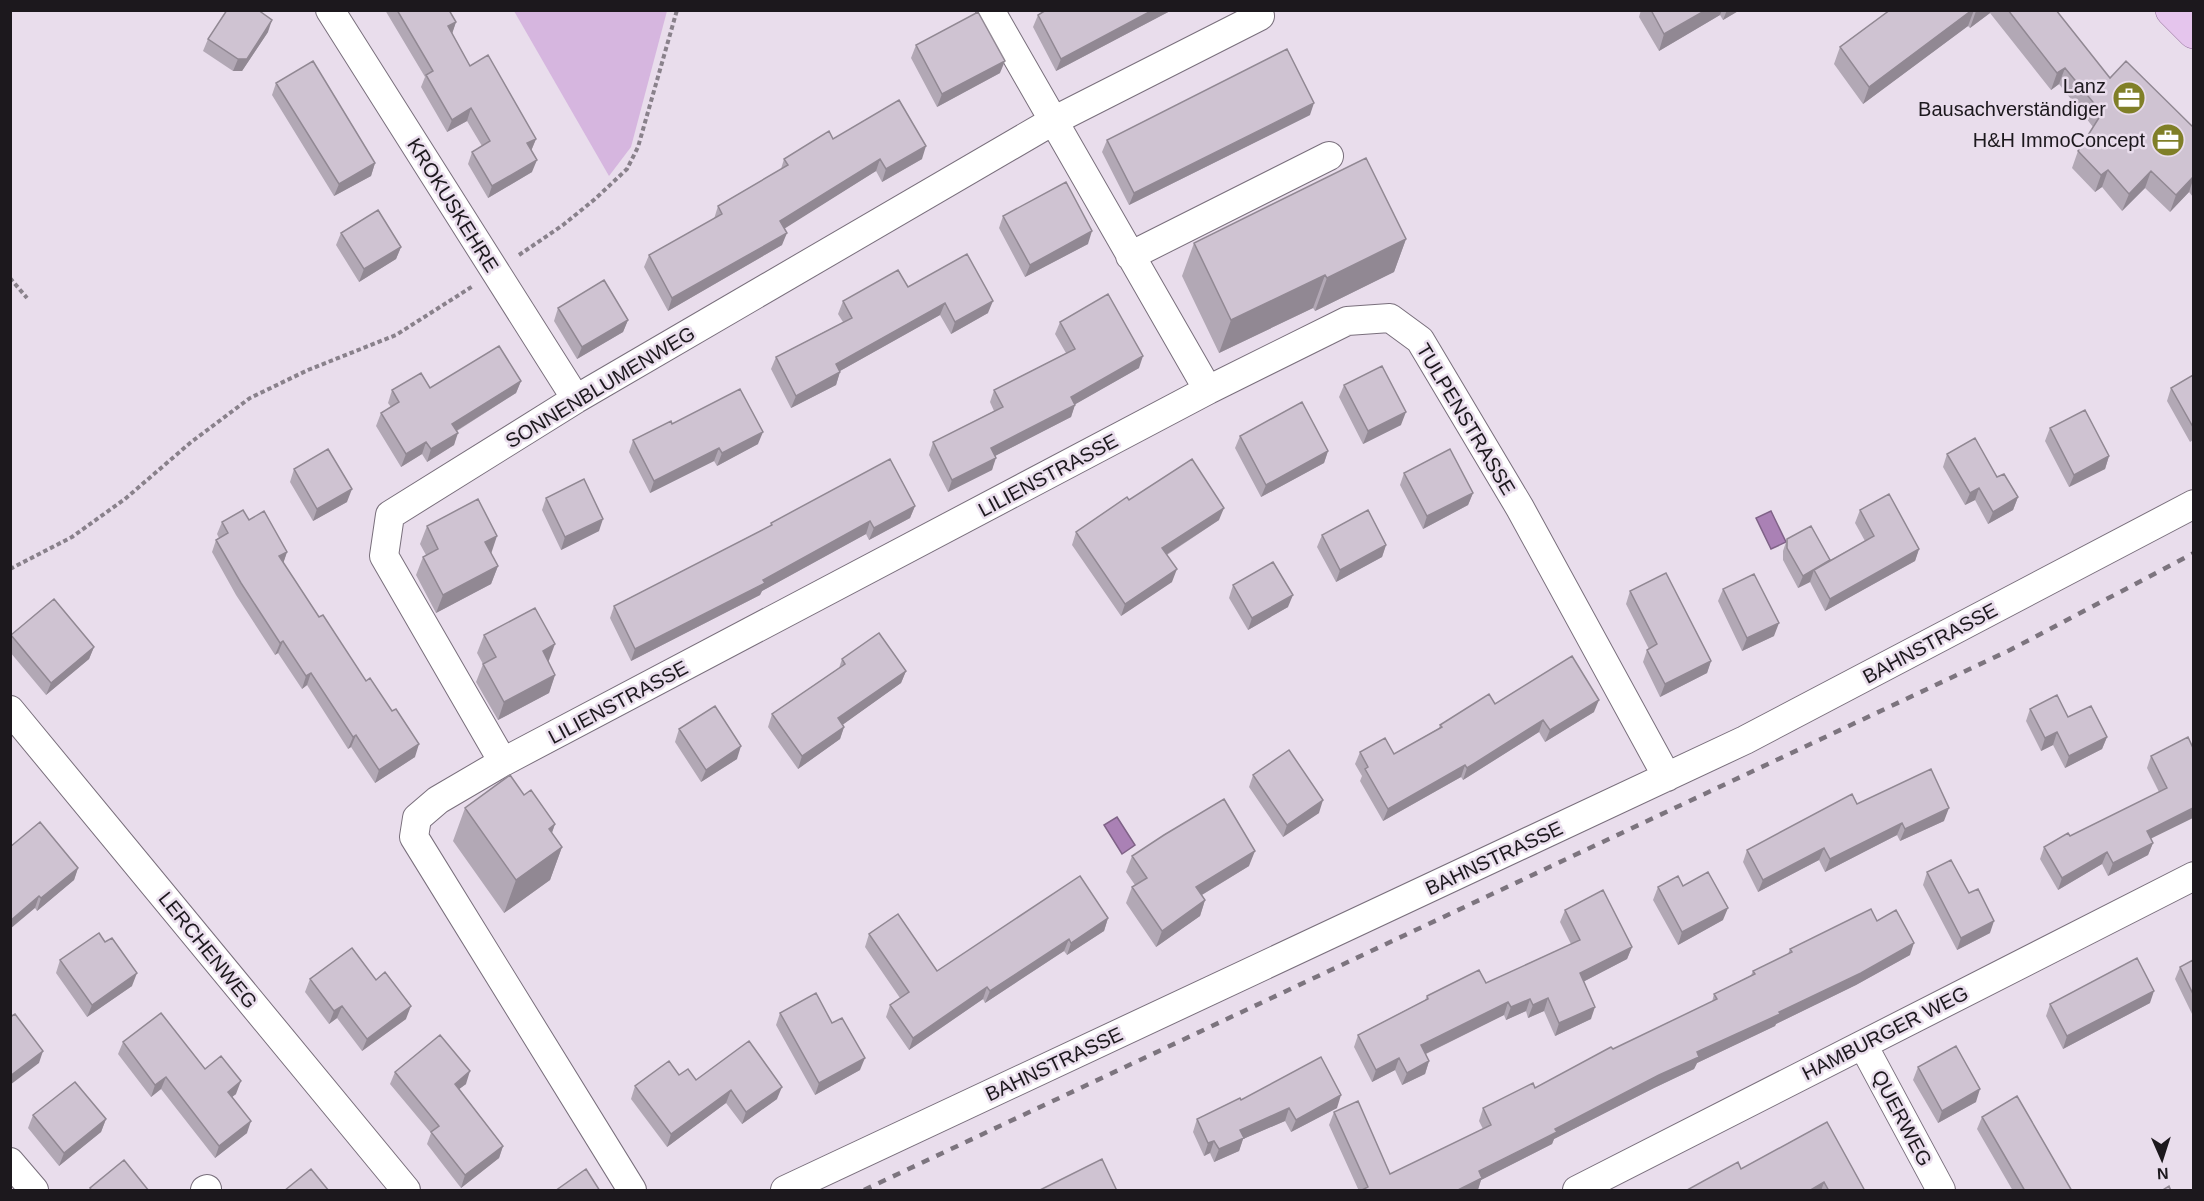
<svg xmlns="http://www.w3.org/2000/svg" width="2204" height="1201" font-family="Helvetica,sans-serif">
  <rect width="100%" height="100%" fill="#e9ddec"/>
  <path fill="#d6b6df" d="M514,11h153l-36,136 -22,29z"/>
  <path fill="#aa81b5" stroke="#7f6287" stroke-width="1.5" d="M1771,511l15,31 -15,7 -15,-31z
    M1117,817l18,28 -13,9 -18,-29z"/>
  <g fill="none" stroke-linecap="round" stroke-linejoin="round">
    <defs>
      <path id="minor" d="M330,10l246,389
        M990,10l218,380 139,-69 43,-3 30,22 100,168 147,269
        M1130,256l199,-100
        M10,710l396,480
        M503,762l-119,-206 6,-41 186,-116 477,-278 207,-105
        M1863,1045l78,145
        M10,1162l24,28
        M205,1190l2,-1
        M632,1190l-218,-353 3,-19 21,-18 65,-38 705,-372
        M785,1190l960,-450 449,-236
        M1577,1190l617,-314"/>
      <path id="major" d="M2172,10l22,22"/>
    </defs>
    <use href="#minor" stroke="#796f7c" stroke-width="30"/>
    <use href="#major" stroke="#93709c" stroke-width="34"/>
    <path stroke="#89818b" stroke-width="4" stroke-dasharray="4.5 3" stroke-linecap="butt" d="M519,255l44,-30 32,-26 32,-30 11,-22 39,-137
      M10,278l17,20
      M10,569l62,-32 53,-38 65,-56 60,-45 58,-28 88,-35 77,-49"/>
    <use href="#minor" stroke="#fff" stroke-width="28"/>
    <use href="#major" stroke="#e5c5ed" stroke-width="33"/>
    <path stroke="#7c747e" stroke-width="4.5" stroke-dasharray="8 8" stroke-linecap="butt" d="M864,1190l1146,-540 184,-97"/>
  </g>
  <path fill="#b2a8b5" d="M385,10h64l7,12 -4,11 18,33 66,73 -5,12 1,21 -44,26 -20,-34 4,-12 10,-6 -15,-25 -20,11 -26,-45 4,-10z
    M1046,10h126l-116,61 -23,-44 5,-12z
    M1641,10h99l-17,10 -3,-5 -61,36 -20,-34z
    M1890,10h166l54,68 83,49v70l-4,-5 -19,20 -25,-24 -23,23 -20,-24 -7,5 -23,-24 6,-17 15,-24 -34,-43 -8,6 -61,-77 -20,15 -2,-2 -105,78 -29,-40 6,-17z
    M268,32l-26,39h-9l-30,-20 5,-12z
    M916,45l84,28 -63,34 -26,-49z
    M276,83l99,80 -4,13 -37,20 -62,-101z
    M1310,115l-181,90 -27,-53 5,-12z
    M833,139l89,20 -40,23 -6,-11 -92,57 -2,17 -114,66 -24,-44 5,-12 65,-36 4,-13 63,-37 3,-10z
    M1003,216l85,28 -63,33 -26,-49z
    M341,233l60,14 -5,12 -37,23 -23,-37z
    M1406,239l-12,33 -79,39 -2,-3 -94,45 -37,-77 12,-33z
    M908,287l80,26 -37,21 -11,-19 -100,56 -4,14 -45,23 -20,-39 5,-12 67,-35 -5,-8 5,-13z
    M558,308l70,12 -5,12 -46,27 -23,-38z
    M1060,322l79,46 -64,36 -4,13 -76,39 -3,14 -44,22 -19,-37 4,-13 61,-31 -4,-9 4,-12 72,-37 -11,-19z
    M2193,375v65l-3,2 -23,-41 4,-13z
    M521,381l-5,12 -59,38 -3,14 -27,17 -5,-8 -21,13 -25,-41 5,-13 10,-6 -3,-4 4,-13 38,-2z
    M1344,385l57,40 -38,19 -24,-47z
    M672,424l86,20 -41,22 -3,-5 -64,32 -21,-41 4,-12z
    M2050,428l59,28 -4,13 -36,18 -24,-46z
    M1240,436l88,15 -4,12 -63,34 -26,-49z
    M1947,454l50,23 21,20 -5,13 -25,14 -13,-24 -10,5 -22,-38z
    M294,469l53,33 -34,19 -23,-39z
    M1404,473l69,20 -5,12 -45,24 -23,-44z
    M546,498l53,33 -38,19 -19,-40z
    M1129,500l90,20 -52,35 5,27 -51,34 -49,-71 4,-13z
    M915,506l-5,12 -41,22 -3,-6 -104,57 -2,4 -129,66 -21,-43 4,-12 156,-80 1,-3z
    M1860,510l59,39 -4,12 -90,50 -15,-29 -12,6 -15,-28v-9l4,-12 43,21 35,-19 -10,-18z
    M249,520l38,32 -4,11 36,54 96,140 -40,26 -24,-36 -3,2 -41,-64 -5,4 -24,-36 -3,2 -39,-60 -24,-43 4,-12 3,-2 -2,-4 5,-12z
    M427,526l64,27 7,13 -7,18 -55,29 -20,-38 7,-18 3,-2 -6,-11z
    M1322,535l64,10 -4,12 -46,25 -19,-35z
    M1233,585l55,22 -40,23 -19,-32z
    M1723,589l51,47 -32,15 -24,-50z
    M1630,591l81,70 -4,12 -47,24 -17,-35 4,-12 2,-1 -23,-45z
    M11,635l83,12 -5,12 -43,36 -36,-43z
    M484,635l64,27 7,13 -6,18 -51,27 -22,-38 7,-18 -6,-11z
    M842,659l64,12 -5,12 -58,41 1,3 -4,12 -42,30 -30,-42 4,-13 67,-46z
    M1495,704l99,8 -49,30 -6,-10 -76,48 -2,-3 -78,44 -23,-40 2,-5 -7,-12 5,-12 34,2 45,-26 1,-3z
    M2030,709l38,8 39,20 -5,12 -37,19 -12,-23 -12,6 -15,-30z
    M679,729l58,30 -36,23 -26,-40z
    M2188,737l-37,102 2,4 -5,12 -40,21 -6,-12 -44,26 -18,-31 4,-12 26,-11 89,-44 -12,-24 4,-12z
    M1253,775l66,38 -36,24 -34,-50z
    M524,795l31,29 -3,9 10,14 -12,33 -46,33 -51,-72 12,-33z
    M1857,804l87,17 -44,20 -3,-6 -72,37 -6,-12 -61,32 -15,-30 4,-12z
    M10,847l68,21 -4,12 -37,31 -2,-3z
    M1132,856l117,10 -47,29 3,5 -5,16 -44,31 -30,-44 6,-16 3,-2 -9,-13z
    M1927,872l42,21 21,40 -33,17 -34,-65z
    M1683,886l40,34 -45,25 -25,-45 5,-13z
    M1565,910l67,37 -5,12 -44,23 8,37 -36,17 -11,-25 -16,7 -2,-7 -20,9 -2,-5 -78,39 3,7 -4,13 -23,11 -7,-15 -23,12 -18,-35 4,-12 67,-35 2,-4 59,-13 85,-39 -11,-22z
    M1108,918l-4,13 -37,24 -3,-4 -79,52 -2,-4 -74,51 -23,-33 4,-12 10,-7 -35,-51 4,-13 68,37z
    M1877,921l33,34 -54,30 -80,39 -1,2 -78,37 -3,6 -40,19 -100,51 -2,5 -71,36 -4,11h-118l-30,-66 5,-13 56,62 93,-45 -4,-8 4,-13 52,-20 177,-86 2,-8 37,-19 2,-4 35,-17 2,-5z
    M105,942l27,44 -45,31 -31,-44 4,-13z
    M2193,960v56l-18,-37 5,-12z
    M310,979l96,40 -44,32 -25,-33 -8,6 -24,-32z
    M2150,1003l-87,46 -17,-33 4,-12z
    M780,1013l52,10 28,47 -45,25 -39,-70z
    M123,1042l82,27 31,25 -4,3 15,36 -32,25 -54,-69 -10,8 -33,-43z
    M1918,1067l58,35 -38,21 -25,-43z
    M395,1072l71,12 -7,5 44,57 -4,12 -38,30 -34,-44 4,-11 -41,-49z
    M679,1075l17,5 81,19 -35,25 -16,-21 -59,44 -36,-48 4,-13z
    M1241,1100l96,8 -46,24 -6,-11 -42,18 -4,12 -25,11 -4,-9 -6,3 -11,-24 4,-13z
    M33,1115l73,4 -5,13 -42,34 -31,-38z
    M1982,1117l90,74h-59l-36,-62z
    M1827,1122l38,69h-179l55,-22z"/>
  <path fill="#918893" d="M1153,10h19l-116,61 5,-12z
    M1706,10h16l-2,5 -61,36 5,-17z
    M1727,10h13l-17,10z
    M1972,10h2l-6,16 -105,78 6,-17z
    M1978,10h13l-1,3 -20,15 6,-17z
    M272,20l-4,12 -26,39h-9l5,-12z
    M456,22l-4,12 -4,-8z
    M1005,61l-5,12 -63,34 5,-13z
    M2065,68l-6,16 -8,6 6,-17z
    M1314,103l-4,12 -181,90 5,-12z
    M471,108l-4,13 -20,11 5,-12z
    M536,139l-5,12 -4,-8z
    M926,146l-4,13 -40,23 4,-13z
    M880,159l-4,12 -100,63 4,-13z
    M537,160l-5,12 -44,26 4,-12z
    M375,163l-4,13 -37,20 5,-12z
    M2108,170l-6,17 -7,5 6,-17z
    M2151,171l-6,17 -23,23 7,-17z
    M2193,177v3l-4,12 -19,20 6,-17z
    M1092,231l-4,13 -63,33 5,-12z
    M787,233l-5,12 -114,66 4,-13z
    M1406,239l-12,33 -79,39 12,-33z
    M401,247l-5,12 -37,23 5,-13z
    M1325,275l-12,33 -94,45 12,-33z
    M993,301l-5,12 -37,21 4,-12z
    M945,303l-5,12 -109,61 5,-12z
    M628,320l-5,12 -46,27 5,-12z
    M1143,356l-4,12 -72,41 4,-12z
    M840,372l-4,13 -45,23 5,-12z
    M521,381l-5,12 -68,43 4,-12z
    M1075,405l-4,12 -84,43 4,-12z
    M1406,412l-5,13 -38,19 5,-13z
    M763,432l-5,12 -41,22 5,-13z
    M458,433l-4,12 -27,17 4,-13z
    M426,442l-4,12 -21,13 5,-13z
    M719,448l-5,13 -64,32 4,-12z
    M1328,451l-4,12 -63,34 5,-12z
    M2109,456l-4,13 -36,18 5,-12z
    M996,458l-4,12 -44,22 4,-12z
    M1979,488l-4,12 -10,5 5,-12z
    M352,489l-5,13 -34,19 4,-12z
    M1473,493l-5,12 -45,24 4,-13z
    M2018,497l-5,13 -25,14 5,-12z
    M915,506l-5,12 -41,22 5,-12z
    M1224,508l-5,12 -61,40 4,-12z
    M603,519l-4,12 -38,19 4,-13z
    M870,521l-4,13 -104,57 -2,4 -129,66 4,-12z
    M497,536l-6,18 -6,-12z
    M1386,545l-4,12 -46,25 4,-12z
    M1919,549l-4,12 -90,50 5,-12z
    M287,552l-4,12 -4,-8z
    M1830,560l-16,10 -4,12 -12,6 5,-12z
    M498,566l-7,18 -55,29 7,-18z
    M1177,569l-5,13 -51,34 4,-12z
    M1293,595l-5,12 -40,23 4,-12z
    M1779,623l-5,13 -32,15 5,-13z
    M283,641l-5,12 -3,2 5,-12z
    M555,644l-7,19 -5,-12z
    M94,647l-5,12 -43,36 5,-12z
    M1711,661l-4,12 -47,24 5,-13z
    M906,671l-5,12 -67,48 4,-13z
    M311,673l-4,12 -5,4 4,-13z
    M555,675l-6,18 -51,27 6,-18z
    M1599,700l-5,12 -49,30 5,-12z
    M1543,720l-4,12 -76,48 4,-12z
    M844,727l-4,12 -42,30 4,-13z
    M2057,732l-4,13 -12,6 4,-13z
    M356,735l-5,12 -3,2 5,-12z
    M2107,737l-5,12 -37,19 4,-12z
    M419,744l-4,13 -40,26 4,-13z
    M741,746l-4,13 -36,23 5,-12z
    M1465,765l-4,12 -78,44 5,-12z
    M1323,800l-4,13 -36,24 4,-12z
    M1949,808l-5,13 -44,20 5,-12z
    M2193,808v10l-51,25 5,-12z
    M1902,823l-5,12 -72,37 5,-13z
    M555,824l-12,33 6,-28z
    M2153,843l-5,12 -40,21 5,-13z
    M562,847l-12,33 -46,33 12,-33z
    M1824,848l-5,12 -61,32 5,-12z
    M1255,851l-6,15 -59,36 6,-15z
    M2107,852l-5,12 -44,26 4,-12z
    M78,868l-4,12 -37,31 4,-13z
    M39,896l-4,12 -25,21v-8z
    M1205,900l-5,16 -44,31 6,-16z
    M1728,908l-5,12 -45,25 4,-13z
    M1108,918l-4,13 -37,24 4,-12z
    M1994,921l-4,12 -33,17 4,-12z
    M1069,939l-5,12 -79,52 5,-12z
    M1914,943l-4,12 -54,30 -80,39 -1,2 -78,37 -3,6 -40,19 -100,51 -2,5 -71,36 -3,10 -22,1 23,-20 76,-42 142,-77 82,-40z
    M1632,947l-5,12 -52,27 5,-13z
    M137,973l-5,13 -45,31 5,-12z
    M987,987l-4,12 -74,51 4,-12z
    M2154,991l-4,12 -87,46 4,-13z
    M1548,998l-4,13 -16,7 5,-13z
    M1530,999l-4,12 -20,9 5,-13z
    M1508,1002l-4,13 -87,43 4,-13z
    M342,1006l-5,12 -8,6 5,-13z
    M411,1006l-5,13 -44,32 5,-12z
    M1595,1007l-4,12 -36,17 4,-13z
    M43,1051l-4,12 -29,22v-9z
    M865,1058l-5,12 -45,25 4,-12z
    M1399,1058l-4,12 -23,12 4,-12z
    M1429,1061l-4,13 -23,11 5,-12z
    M470,1071l-4,13 -16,12 5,-12z
    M166,1077l-5,12 -10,8 4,-12z
    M241,1081l-5,13 -13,10 5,-12z
    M782,1087l-5,12 -35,25 4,-12z
    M1980,1089l-4,13 -38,21 4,-12z
    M731,1090l-5,13 -59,44 4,-13z
    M1341,1095l-4,13 -46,24 5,-12z
    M1289,1108l-4,13 -42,18 -4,12 -25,11 5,-13 21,-19z
    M106,1119l-5,13 -42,34 5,-13z
    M251,1121l-4,12 -32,25 4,-12z
    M1214,1141l-4,12 -6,3 4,-13z
    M503,1146l-4,12 -38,30 4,-13z
    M1824,1182l-3,9h-12z"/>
  <path fill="#cfc3d2" stroke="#918893" stroke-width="1.5" d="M227,10h31l14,10 -25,39h-9l-30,-20z
    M397,10h52l7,12 -8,4 22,40 18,-11 48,84 -9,4 10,17 -45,26 -20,-34 18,-11 -19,-33 -19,12 -26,-45 7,-4z
    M1046,10h107l-92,49 -23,-44z
    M1651,10h55l-42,24z
    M1890,10h82l-103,77 -29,-40z
    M2008,10h48l54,68 16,-17 67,66v50l-17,18 -25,-24 -22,23 -21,-24 -7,5 -23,-24 24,-38 -37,-45 -8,5z
    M978,12l27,49 -63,33 -26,-49z
    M1287,49l27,54 -180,90 -27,-53z
    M313,61l62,102 -36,21 -63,-101z
    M899,100l27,46 -40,23 -6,-10 -100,62 7,12 -115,65 -23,-43 73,-41 -4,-8 70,-41 -4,-6 45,-28 4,8z
    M1366,158l40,81 -79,39 -2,-3 -94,45 -37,-77z
    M1066,182l26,49 -62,34 -27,-49z
    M378,210l23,37 -37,22 -23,-36z
    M967,254l26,47 -38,21 -10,-19 -109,61 4,8 -44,24 -20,-39 76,-39 -9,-17 55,-31 10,17z
    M604,280l24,40 -46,27 -24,-39z
    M1108,294l35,62 -72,41 4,8 -84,43 5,10 -44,22 -19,-38 70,-35 -9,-17 81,-41 -15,-27z
    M499,346l22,35 -69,43 6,9 -27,16 -5,-7 -20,12 -25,-41 18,-11 -7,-12 29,-17 9,15z
    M1382,366l24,46 -38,19 -24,-46z
    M2193,375v52l-22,-39z
    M740,389l23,43 -41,21 -3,-5 -65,33 -21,-41 38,-19 1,3z
    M1302,402l26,49 -62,34 -26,-49z
    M2085,410l24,46 -35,19 -24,-47z
    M1975,438l22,39 7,-3 14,23 -25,15 -14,-24 -9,5 -23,-39z
    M328,449l24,40 -35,20 -23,-40z
    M1450,449l23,44 -46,23 -23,-43z
    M890,459l25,47 -41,22 -4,-7 -107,59 2,3 -130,66 -21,-43 158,-81 -1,-2z
    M1192,459l32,49 -62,40 15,21 -52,35 -49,-72 51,-35 2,3z
    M584,479l19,40 -38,18 -19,-39z
    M1889,494l30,55 -89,50 -16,-29 60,-34 -14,-26z
    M478,499l19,37 -12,6 13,24 -55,29 -20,-38 15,-8 -11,-23z
    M243,510l6,10 15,-9 23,41 -8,4 40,61 4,-2 43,66 4,-3 22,33 4,-2 23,35 -40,26 -23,-35 -3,2 -42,-64 -5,3 -23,-35 -3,2 -39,-60 -25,-43 12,-7 -6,-11z
    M1368,510l18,35 -46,25 -18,-35z
    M1811,526l19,34 -27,16 -16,-28v-9z
    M1273,562l20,33 -41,23 -19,-33z
    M1666,573l45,88 -46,23 -18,-34 10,-6 -27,-53z
    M1754,574l25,49 -32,15 -24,-49z
    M54,599l40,48 -43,36 -40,-48z
    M535,608l20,36 -12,7 12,24 -51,27 -21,-38 13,-7 -12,-22z
    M879,633l27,38 -68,47 6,9 -42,29 -30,-42 73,-50 -3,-5z
    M1572,656l27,44 -49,30 -7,-10 -76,48 -2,-3 -77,44 -23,-40 3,-2 -8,-15 25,-14 9,16 48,-27 -2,-2 49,-31 6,10z
    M2057,695l11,22 23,-11 16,31 -38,19 -12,-24 -12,6 -15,-29z
    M715,706l26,40 -35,24 -27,-41z
    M2188,737l5,11v60l-46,23 6,12 -40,20 -6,-11 -45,26 -18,-31 24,-14 2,3 97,-48 -16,-32z
    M1289,750l34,50 -36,25 -34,-50z
    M1931,769l18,39 -44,21 -3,-6 -72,36 -6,-11 -61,32 -16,-30 105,-56 5,10z
    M510,775l14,20 7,-5 24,34 -6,5 13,18 -46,33 -51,-72z
    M1224,799l31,52 -59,36 9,13 -43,31 -30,-44 15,-9 -15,-22 32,-21z
    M40,822l38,46 -37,30 -2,-2 -29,25v-74z
    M1951,860l18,33 9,-4 16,32 -33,17 -34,-66z
    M1708,872l20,36 -46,24 -24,-45 20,-11 5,10z
    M1080,876l28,42 -37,25 -2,-4 -79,52 -3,-4 -74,51 -23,-33 19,-13 -40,-58 29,-20 39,57z
    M1603,890l29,57 -52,26 15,34 -36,16 -11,-25 -15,7 -3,-6 -19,8 -3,-5 -87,43 8,16 -22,12 -8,-15 -23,12 -18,-35 70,-36 -1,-3 52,-26 7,13 94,-43 -15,-30z
    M1871,909l6,12 19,-11 18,33 -53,30 -82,39 1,2 -83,38 2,5 -40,18 -104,54 2,3 -78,39 3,7 -26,13h-93l-1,-1 6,-3 -34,-75 24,-11 32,73 101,-49 -8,-17 50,-25 2,5 76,-41 2,2 104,-50 -3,-5 41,-20 -2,-3 39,-19 -2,-3z
    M99,933l6,9 7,-4 25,35 -45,32 -32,-45z
    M352,948l24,32 9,-8 26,34 -44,33 -25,-33 -8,5 -24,-32z
    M2137,958l17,33 -87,45 -17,-32z
    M2193,960v34l-13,-27z
    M816,993l16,30 10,-5 23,40 -46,25 -39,-70z
    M161,1013l44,56 16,-13 20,25 -13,11 23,29 -32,25 -53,-69 -11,8 -32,-43z
    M15,1014l28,37 -33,25v-59z
    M440,1035l30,36 -15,13 48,62 -38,29 -34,-43 8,-6 -44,-54z
    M749,1041l33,46 -36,25 -15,-22 -60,44 -36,-48 34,-25 10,14 9,-6 8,11z
    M1956,1046l24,43 -38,22 -24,-44z
    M1321,1057l20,38 -45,25 -7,-12 -49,22 4,8 -25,11 -5,-8 -6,2 -11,-24 43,-21 1,2z
    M75,1082l31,37 -42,34 -31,-38z
    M2017,1096l55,95h-47l-43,-74z
    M1827,1122l38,69h-36l-5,-9 -15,9 -122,-1 51,-28 3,7z
    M1102,1159l15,32h-79z
    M124,1160l25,31h-57l-2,-3z
    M311,1169l18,22h-45z
    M586,1169l14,22h-45z
    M2169,1186l2,5h-10z"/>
  <defs>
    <symbol id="office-disc" viewBox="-11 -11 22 22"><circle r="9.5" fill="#807f28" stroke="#e9ddec"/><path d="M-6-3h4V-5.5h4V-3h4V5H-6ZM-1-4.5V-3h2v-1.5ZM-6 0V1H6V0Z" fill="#fff"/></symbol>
  </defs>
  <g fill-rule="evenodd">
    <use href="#office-disc" x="2110" y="79" width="38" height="38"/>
    <use href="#office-disc" x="2149" y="121" width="38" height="38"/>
  </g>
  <g text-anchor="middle" stroke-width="5" stroke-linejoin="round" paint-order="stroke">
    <g font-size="20" fill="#1c181d" stroke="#e9ddec" text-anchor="end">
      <text x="2106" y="93">Lanz<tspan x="2106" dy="23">Bausachverständiger</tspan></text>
      <text x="2145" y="147">H&amp;H ImmoConcept</text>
    </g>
    <g font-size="20" fill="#1c181d" stroke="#e9ddec">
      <text transform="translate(453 205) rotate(58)" y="7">KROKUSKEHRE</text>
      <text transform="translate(600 387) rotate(-31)" y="7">SONNENBLUMENWEG</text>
      <text transform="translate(1466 419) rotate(59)" y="7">TULPENSTRASSE</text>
      <text transform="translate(1048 475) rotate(-28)" y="7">LILIENSTRASSE</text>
      <text transform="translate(1930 643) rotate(-28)" y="7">BAHNSTRASSE</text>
      <text transform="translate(618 702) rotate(-28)" y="7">LILIENSTRASSE</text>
      <text transform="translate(1494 858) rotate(-25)" y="7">BAHNSTRASSE</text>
      <text transform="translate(208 950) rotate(51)" y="7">LERCHENWEG</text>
      <text transform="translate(1885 1033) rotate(-27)" y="7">HAMBURGER WEG</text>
      <text transform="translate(1054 1064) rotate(-25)" y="7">BAHNSTRASSE</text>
      <text transform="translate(1902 1118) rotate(62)" y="7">QUERWEG</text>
    </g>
  </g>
  <rect width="2204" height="1201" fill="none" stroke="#1c181d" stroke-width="24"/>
  <g transform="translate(2162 1159) rotate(177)" stroke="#e9ddec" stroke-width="4.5" paint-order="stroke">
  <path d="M0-4.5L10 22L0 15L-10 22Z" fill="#1c181d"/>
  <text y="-9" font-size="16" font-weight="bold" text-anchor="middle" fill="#1c181d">N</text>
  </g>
</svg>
